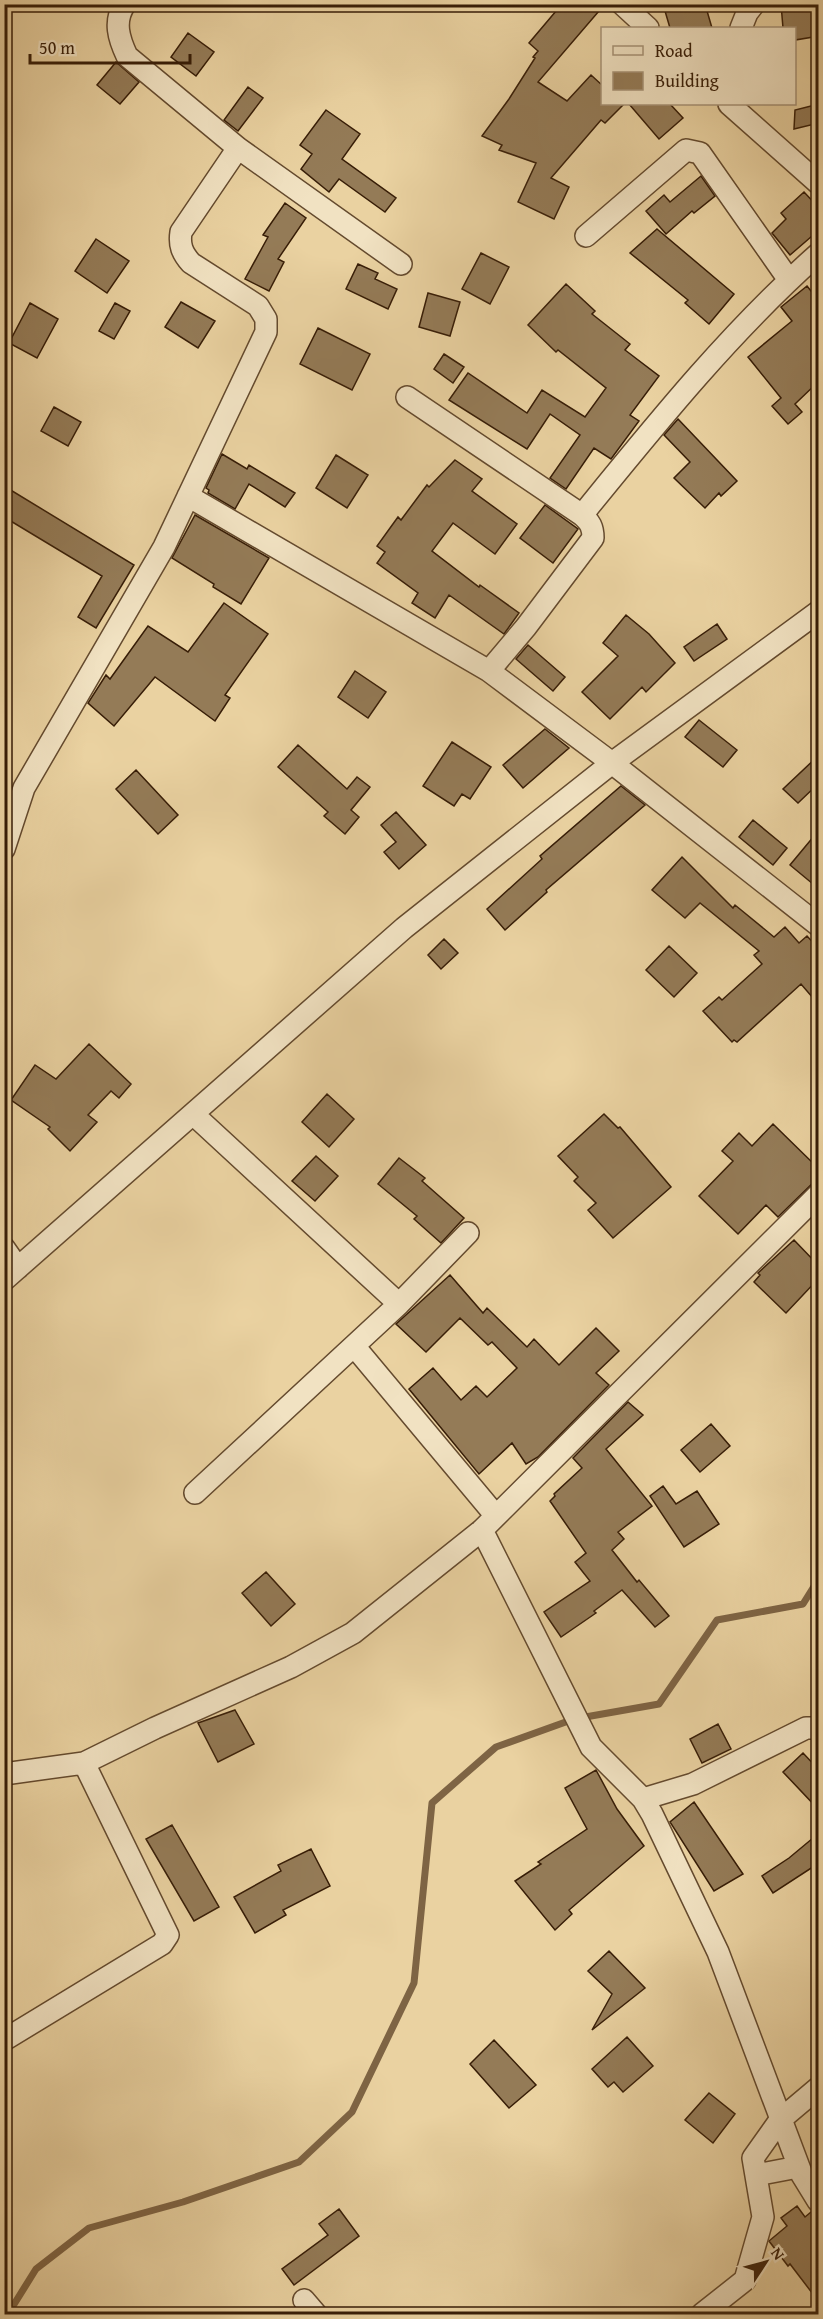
<svg xmlns="http://www.w3.org/2000/svg" width="823" height="2319" font-family="'Gentium Book Plus',serif">
  <rect width="100%" height="100%" fill="#ead2a1"/>
  <filter id="stains"><feTurbulence type="fractalNoise" baseFrequency=".00333" numOctaves="4"/><feColorMatrix values="0 0 0 0 .2 0 0 0 0 .09 0 0 0 0 .02 0 0 0 .5 -.17"/></filter>
  <radialGradient id="worn" r=".72"><stop offset=".6" stop-color="#630" stop-opacity="0"/><stop offset="1" stop-color="#630" stop-opacity=".3"/></radialGradient>
  <g fill="none" stroke-linecap="round" stroke-linejoin="round">
    <path stroke="#7e6444" stroke-width="7" d="M8,2314l28,-45 53,-41 94,-26 116,-40 53,-50 62,-129 18,-180 64,-56 78,-28 85,-15 58,-84 86,-16 15,-24"/>
  </g>
  <path fill="#947b57" stroke="#371d07" stroke-width="1.5" d="M562,4h43l-67,78 29,19 24,-26 12,11v18h21l-19,19 -4,-3 -50,58 18,9 -15,32 -36,-17 18,-39 -37,-13 3,-5 -20,-9 27,-37 26,-41 -2,-1 5,-6 -9,-8z
    M689,4h16l7,24h-42l-5,-17z
    M781,4h38v32l-24,4v-12h-12z
    M188,33l26,19 -18,24 -25,-19z
    M116,62l23,20 -19,22 -23,-19z
    M248,87l15,11 -25,33 -14,-11z
    M629,104h41l13,14 -24,21z
    M819,104v19l-25,6 1,-19z
    M326,110l34,24 -18,25 54,39 -11,14 -46,-33 -10,13 -28,-23 11,-15 -12,-9z
    M701,176l14,20 -21,17 -2,-2 -26,23 -20,-23 18,-16 6,7z
    M804,192l15,16v22l-29,25 -18,-22 14,-14 -5,-6z
    M285,203l21,15 -28,41 6,3 -15,29 -24,-12 23,-42 -5,-2z
    M657,229l77,65 -25,30 -24,-21 3,-3 -58,-47z
    M96,239l33,22 -22,32 -32,-22z
    M481,253l28,14 -19,37 -28,-15z
    M358,264l20,9 -3,6 22,10 -9,20 -42,-20z
    M566,284l29,27 -3,3 38,30 -5,6 34,26 -29,39 9,6 -28,38 -17,-11 -28,41 -16,-11 30,-43 -30,-21 -23,35 -78,-49 19,-27 59,40 15,-23 43,27 21,-29 -48,-38 -2,2 -28,-27z
    M807,286l12,15v80l-24,23 7,8 -14,12 -16,-18 9,-8 -33,-41 44,-36 -11,-14z
    M428,293l32,9 -10,34 -31,-9z
    M181,302l34,19 -17,27 -33,-21z
    M30,303l28,16 -21,39 -28,-15z
    M115,303l15,8 -16,28 -15,-8z
    M318,328l52,26 -18,36 -52,-26z
    M444,354l20,13 -11,16 -19,-14z
    M54,407l27,15 -13,24 -27,-15z
    M678,419l59,62 -16,15 -2,-3 -14,15 -31,-30 16,-16 -26,-27z
    M222,454l25,15 2,-4 46,28 -10,14 -36,-23 -14,25 -27,-16 1,-3 -3,-2z
    M336,455l32,20 -21,33 -31,-20z
    M455,460l27,19 -10,12 45,33 -22,30 -42,-31 -21,28 47,36 1,-2 39,28 -15,21 -55,-39 -14,23 -23,-15 6,-10 -41,-30 8,-11 -8,-6 21,-29 3,3 26,-35 2,2z
    M4,486l130,79 -38,63 -18,-11 24,-41 -98,-59z
    M545,505l33,24 -25,34 -33,-25z
    M195,515l74,43 -28,46 -28,-17 1,-3 -42,-26z
    M224,603l44,31 -43,61 5,3 -15,23 -60,-44 -41,49 -26,-23 18,-28 4,4 38,-53 40,26z
    M626,615l23,19 26,29 -29,29 -4,-5 -32,32 -28,-27 36,-36 -15,-13z
    M717,624l10,15 -33,22 -10,-14z
    M528,645l37,32 -12,14 -37,-32z
    M355,671l31,21 -18,26 -30,-21z
    M699,720l38,30 -14,17 -38,-30z
    M545,729l24,19 -46,40 -20,-23z
    M452,742l39,25 -21,32 -8,-5 -8,12 -31,-20z
    M298,745l49,44 10,-12 13,10 -19,23 8,7 -14,17 -21,-18 4,-4 -50,-45z
    M819,755v28l-21,20 -15,-14z
    M136,770l42,45 -20,19 -42,-45z
    M621,786l24,19 -99,85 1,2 -42,38 -18,-21 55,-50 -2,-3z
    M396,812l30,33 -27,24 -15,-17 12,-10 -15,-17z
    M753,820l34,28 -14,17 -34,-28z
    M819,830v59l-29,-24z
    M682,857l51,51 2,-3 39,32 11,-10 14,16 8,-7 12,13v56l-18,-21 -64,58 -3,-2 -2,2 -29,-31 16,-14 3,3 40,-36 -8,-9 5,-4 -59,-48 -15,15 -33,-28z
    M444,939l14,14 -17,16 -13,-14z
    M669,946l28,27 -23,24 -28,-27z
    M89,1044l42,40 -12,14 -8,-7 -23,24 9,7 -27,29 -22,-22 2,-2 -39,-27 24,-35 21,14z
    M327,1094l27,25 -25,28 -27,-25z
    M604,1114l14,14 2,-1 51,60 -58,51 -25,-28 8,-7 -22,-22 4,-4 -20,-21z
    M773,1124l46,45v8l-41,40 -12,-12 -28,29 -39,-38 34,-35 -11,-10 17,-18 13,13z
    M316,1156l22,20 -23,25 -23,-20z
    M399,1158l26,20 -3,3 42,37 -23,25 -27,-24 3,-3 -39,-32z
    M794,1240l25,26v12l-33,35 -32,-31 6,-7 -2,-2z
    M450,1275l33,38 4,-5 40,39 7,-8 25,26 37,-37 23,23 -23,22 13,12 -71,72 -12,7 -14,-21 -33,31 -70,-85 24,-21 28,32 15,-14 11,11 30,-29 -25,-26 -4,3 -28,-27 -34,34 -30,-28z
    M628,1402l15,13 -37,34 46,57 -34,26 6,7 -12,11 25,32 2,-2 30,36 -14,11 -33,-37 -28,21 2,2 -35,24 -17,-25 46,-31 -15,-19 11,-9 -36,-52 5,-5 -1,-2 28,-26 -9,-10z
    M711,1424l19,22 -30,26 -19,-22z
    M663,1486l13,18 21,-13 22,33 -35,23 -34,-51z
    M266,1572l29,32 -24,22 -29,-33z
    M235,1710l19,34 -36,18 -20,-39z
    M718,1724l13,25 -29,14 -12,-24z
    M803,1753l16,17v40l-36,-38z
    M596,1770l21,39 27,37 -75,64 3,4 -17,16 -40,-49 26,-17 -3,-2 49,-33 -22,-41z
    M694,1802l49,72 -29,17 -44,-69z
    M172,1825l47,82 -25,14 -48,-82z
    M819,1833v30l-46,30 -11,-17 27,-18z
    M311,1849l19,37 -47,24 3,5 -31,18 -21,-36 47,-26 -3,-6z
    M609,1951l36,37 -53,42 20,-36 -24,-23z
    M627,2037l26,29 -30,26 -9,-10 -6,5 -16,-18z
    M494,2040l42,45 -27,23 -39,-44z
    M709,2093l26,21 -22,29 -28,-23z
    M797,2206l8,11 6,-5 8,2v88l-29,-38 -2,2 -19,-25 18,-15 -6,-8z
    M339,2209l20,27 -65,49 -12,-16 46,-34 -9,-11z"/>
  <g fill="none" stroke-linecap="round" stroke-linejoin="round">
    <defs>
      <path id="minor" d="M125,4c-12,17 -6,35 2,52l111,92 163,116
        M622,4l26,24
        M741,28l6,-15 7,-9
        M729,104l89,79
        M586,236l100,-86 14,3 89,127
        M407,397l175,118c8,7 11,12 11,23l-67,89 -37,44
        M188,496l301,175 123,92 206,162
        M582,515c74,-91 148,-183 236,-261
        M4,849l20,-61 140,-241 102,-215v-13l-8,-13 -67,-43c-9,-10 -12,-18 -10,-31l57,-84
        M193,1114l206,190
        M4,1248l14,20
        M4,1280l400,-352 208,-165 206,-151
        M354,1346l142,170
        M195,1493l204,-189 69,-71
        M482,1530l109,217 52,52 9,15 66,138 84,223 16,26
        M4,1774l80,-11 71,-35 136,-61 62,-34 129,-103 336,-335
        M643,1799l50,-15 113,-56h12
        M4,2040l158,-96 6,-9 -84,-172
        M756,2175l42,-8
        M304,2300l12,14
        M702,2314l43,-34 18,-63 -10,-59 27,-38 38,-32"/>
    </defs>
    <use href="#minor" stroke="#644a2e" stroke-width="24"/>
    <use href="#minor" stroke="#f1e2c2" stroke-width="21"/>
  </g>
  <rect width="823" height="2319" fill="none" stroke="#ead2a1" stroke-width="24"/>
  <rect x="6" y="6" width="811" height="2307" fill="none" stroke="#371d07" stroke-width="3"/>
  <rect x="12" y="12" width="799" height="2295" fill="none" stroke="#371d07" stroke-width="1.5"/>
  <rect x="601" y="27" width="195" height="78" fill="#f1e2c2" stroke="#a79377" stroke-width="1.5"/>
  <rect x="613" y="46" width="30" height="9" fill="#f1e2c2" stroke="#a79377" stroke-width="1.5"/>
  <text x="655" y="57" font-size="18" fill="#371d07">Road</text>
  <rect x="613" y="72" width="30" height="18" fill="#947b57" stroke="#a79377" stroke-width="1.5"/>
  <text x="655" y="87" font-size="18" fill="#371d07">Building</text>
  <g transform="translate(766 2262) rotate(54)" stroke="#f1e2c2" stroke-width="4.5" paint-order="stroke">
  <path d="M0-4.5L10 22L0 15L-10 22Z" fill="#371d07"/>
  <text y="-9" font-size="16" font-weight="bold" text-anchor="middle" fill="#371d07">N</text>
  </g>
  <path d="M30 54v9h160v-9" fill="none" stroke="#371d07" stroke-width="3"/>
  <text x="39" y="54" font-size="18" fill="#371d07" stroke="#f1e2c2" stroke-width="4.5" paint-order="stroke">50 m</text>
  <rect width="100%" height="100%" filter="url(#stains)"/>
  <rect width="100%" height="100%" fill="url(#worn)"/>
</svg>
